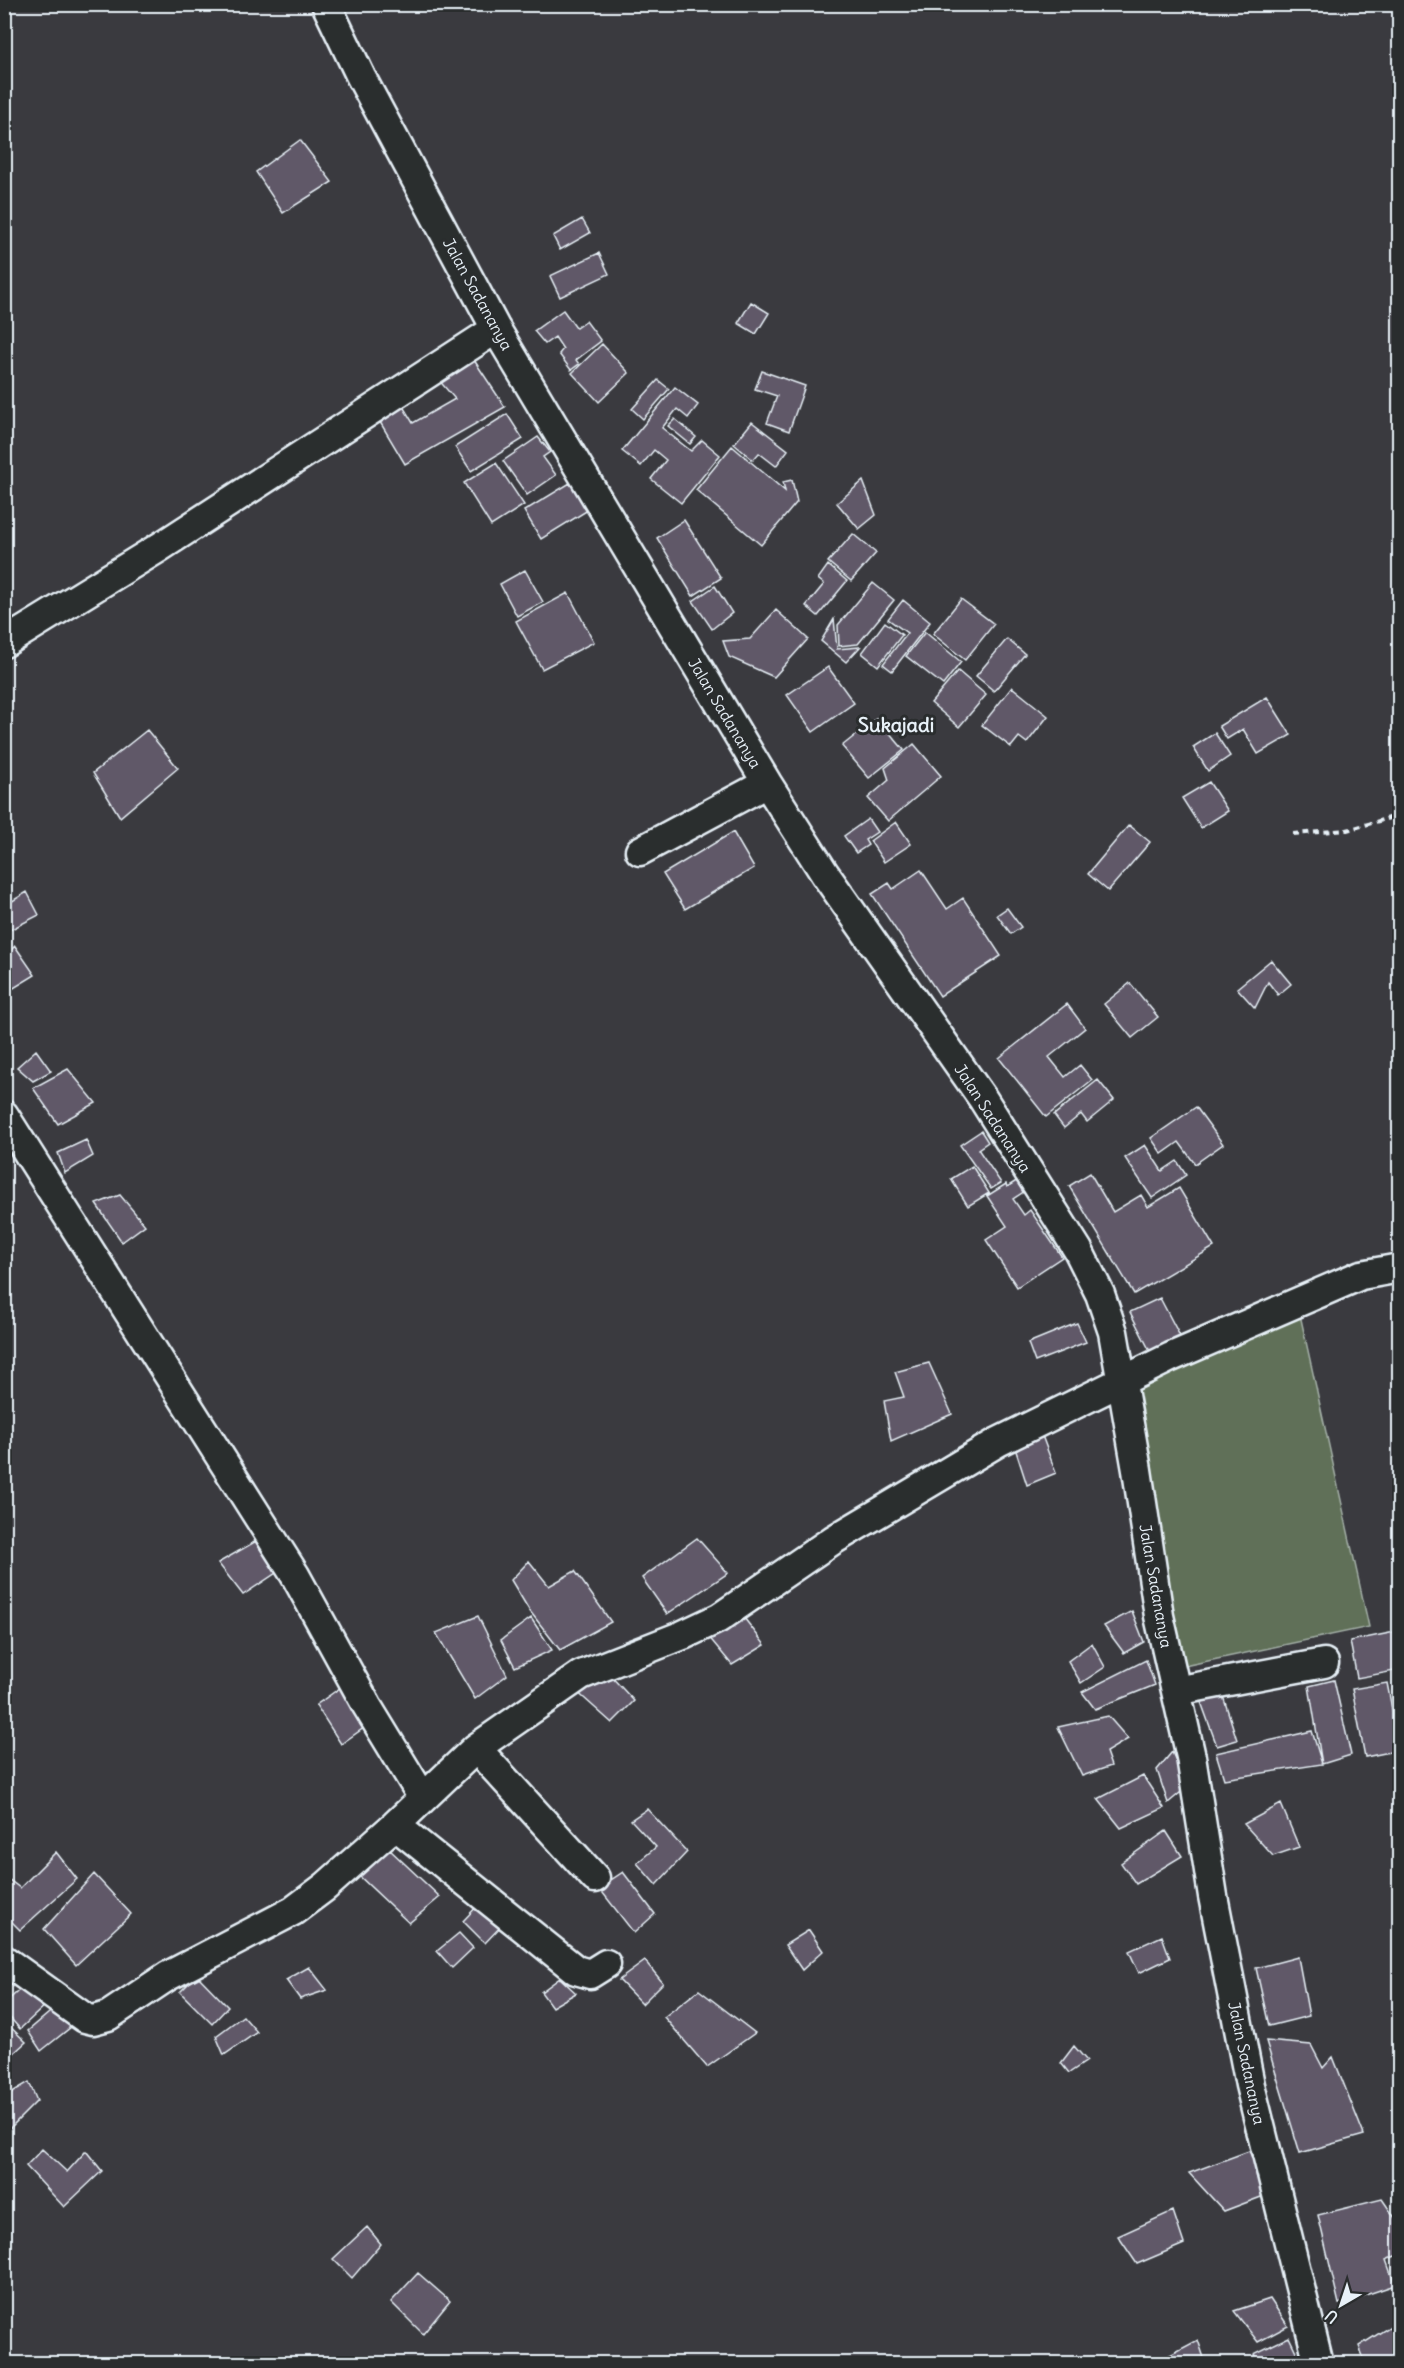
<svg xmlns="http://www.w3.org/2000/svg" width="1404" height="2368" font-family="Delius,sans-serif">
  <rect width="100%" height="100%" fill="#3a3a3f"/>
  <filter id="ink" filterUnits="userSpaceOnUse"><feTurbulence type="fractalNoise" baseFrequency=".0167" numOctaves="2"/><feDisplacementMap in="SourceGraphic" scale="12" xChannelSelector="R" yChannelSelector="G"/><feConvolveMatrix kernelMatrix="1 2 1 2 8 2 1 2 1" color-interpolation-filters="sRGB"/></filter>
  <g filter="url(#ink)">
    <path fill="#617058" stroke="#a4b0a8" stroke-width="1.5" d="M1299,1310l70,317 -190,40 -43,-288z"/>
    <path fill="#615868" stroke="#e8f1f8" stroke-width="1.5" d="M300,140l32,42 -49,31 -27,-41z
      M582,219l8,14 -30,17 -7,-14z
      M599,253l10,21 -49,23 -10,-21z
      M751,302l18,11 -13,21 -18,-11z
      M563,310l13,18 10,-7 15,20 -25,19 3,4 -8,6 -12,-16 4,-5 -8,-12 -10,7 -11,-13z
      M602,344l27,29 -30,29 -27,-29z
      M472,357l33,50 -100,57 -31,-52 24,-14 15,25 42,-24 -18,-21z
      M762,371l43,15 -16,45 -22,-8 10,-27 -22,-7z
      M658,380l11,9 -26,30 -11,-10z
      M675,387l23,18 -10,13 -11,-9 -15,19 29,23 11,-11 18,15 -39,48 -30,-24 15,-19 -12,-10 -13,16 -19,-15z
      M507,414l16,25 -52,32 -16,-24z
      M675,419l21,18 -6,7 -22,-18z
      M752,422l36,28 -12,16 -17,-13 -6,7 -19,-16z
      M538,437l12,15 -7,5 13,18 -29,20 -24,-34z
      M732,446l53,45 -2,-9 9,-2 5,22 -36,43 -65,-55z
      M496,463l28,42 -33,21 -27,-43z
      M863,481l13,34 -17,14 -22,-26z
      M570,483l18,27 -47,29 -17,-28z
      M684,520l37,58 -28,18 -36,-58z
      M853,534l23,19 -25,28 -23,-19z
      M828,565l19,16 -29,35 -12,-10 18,-22 -6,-5z
      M525,570l18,32 -26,14 -17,-32z
      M873,583l21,17 -36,44 -19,2 -1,-21z
      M715,586l17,27 -20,16 -19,-28z
      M568,593l26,49 -52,27 -26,-48z
      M961,599l33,25 -29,36 -32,-26z
      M903,600l27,22 -38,49 -9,-7 24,-31 -19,-14z
      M776,610l32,29 -34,38 -45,-20 -6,-16 27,-2z
      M834,619l3,30 23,-2 -14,15 -25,-21z
      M885,622l17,13 -24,31 -16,-13z
      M925,632l36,30 -18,23 -37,-29z
      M1007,639l18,15 -31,37 -18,-15z
      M828,667l26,36 -41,29 -26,-37z
      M958,671l28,24 -27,32 -28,-24z
      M1012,687l36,29 -21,27 -8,-6 -8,10 -29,-22z
      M1267,697l24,38 -33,19 -15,-25 -16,10 -8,-13z
      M877,718l27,32 -35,28 -27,-32z
      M147,730l31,38 -58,49 -27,-44z
      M1215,733l15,23 -22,15 -15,-24z
      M914,744l27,32 -53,45 -20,-23 21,-18 -4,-12z
      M1209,782l19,29 -27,17 -19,-30z
      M868,819l9,13 -12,8 3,5 -12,8 -12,-17z
      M896,822l15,22 -27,18 -14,-21z
      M1129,825l21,17 -42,49 -20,-17z
      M733,832l21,36 -69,41 -22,-35z
      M921,870l26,39 16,-11 38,58 -61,40 -68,-102 17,-11 4,6z
      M27,892l12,23 -35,18v-27z
      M1007,908l14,19 -10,7 -14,-19z
      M15,946l20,29 -31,19v-37z
      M1271,960l20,24 -13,11 -10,-13 -13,26 -18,-20z
      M1130,983l28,34 -26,21 -28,-34z
      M1067,1004l18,24 -36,29 16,20 15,-12 12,15 -46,37 -47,-59z
      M36,1050l15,21 -18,10 -16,-14z
      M68,1069l28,34 -38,21 -25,-36z
      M1098,1080l16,20 -27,22 -6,-8 -17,14 -10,-13z
      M1196,1107l27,37 -28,20 -16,-22 -17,12 -11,-16z
      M981,1131l7,11 -10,7 23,34 -10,6 -31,-44z
      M86,1140l7,16 -28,17 -7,-20z
      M1145,1145l17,26 15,-10 9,14 -34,23 -27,-40z
      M972,1166l17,27 -21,13 -17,-27z
      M1090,1173l23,39 28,-17 7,12 31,-19 35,59 -80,47 -65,-108z
      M1021,1178l7,11 -15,10 11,16 6,-5 32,47 -45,30 -31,-47 21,-14 -20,-30 19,-12 1,3z
      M120,1195l25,30 -23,17 -26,-38z
      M1160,1298l23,44 -30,15 -23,-45z
      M1077,1323l9,19 -51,20 -7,-19z
      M929,1363l23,51 -61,27 -7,-40 20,-4 -9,-25z
      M1041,1433l15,40 -29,12 -11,-34z
      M697,1538l31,35 -61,41 -25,-36z
      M258,1540l21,31 -36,24 -25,-32z
      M529,1561l20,25 26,-15 36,51 -51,28 -31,-40 -18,-30z
      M1132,1611l12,31 -20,11 -20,-27z
      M741,1614l24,31 -33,20 -24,-29z
      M478,1616l29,59 -32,24 -39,-66z
      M531,1618l21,32 -37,17 -14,-27z
      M1400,1631v39l-43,8 -7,-37z
      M1092,1643l13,24 -24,16 -13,-22z
      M1146,1660l9,25 -60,24 -13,-17z
      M608,1673l26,28 -22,22 -37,-33z
      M1334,1680l17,75 -29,9 -13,-78z
      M1387,1683l13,67 -35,7 -13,-68z
      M344,1685l24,40 -27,19 -25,-39z
      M1223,1696l14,44 -20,6 -16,-44z
      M1108,1716l20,23 -22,13 5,14 -29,10 -24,-49z
      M1312,1731l10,33 -98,15 -8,-26z
      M1172,1752l15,35 -19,16 -11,-33z
      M1143,1776l21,32 -43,20 -23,-29z
      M1281,1804l18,43 -26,9 -29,-32z
      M647,1809l40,43 -31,33 -19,-22 19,-16 -25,-27z
      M1166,1831l16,25 -46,28 -15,-21z
      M389,1849l51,48 -31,26 -54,-51z
      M56,1852l21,27 -57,51 -16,-16v-38l16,12z
      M623,1872l32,42 -21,19 -35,-45z
      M94,1874l37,40 -55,51 -32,-36z
      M481,1902l22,22 -18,19 -22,-22z
      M809,1930l14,21 -21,19 -17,-25z
      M459,1933l14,15 -21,20 -15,-17z
      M1162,1936l8,22 -31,15 -10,-22z
      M1298,1957l11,59 -40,10 -13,-58z
      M645,1961l18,22 -21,21 -23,-24z
      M309,1967l18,23 -27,9 -14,-19z
      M197,1975l31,32 -16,17 -32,-32z
      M560,1978l16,15 -24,14 -11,-15z
      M27,1983l22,19 -29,27 -16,-18v-7z
      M699,1990l56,43 -48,34 -43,-50z
      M56,2007l15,20 -30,24 -13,-20z
      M243,2016l14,16 -33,23 -8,-19z
      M4,2021l22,21 -22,20z
      M1266,2041l45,4 12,23 10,-11 31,78 -64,18z
      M1074,2046l13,15 -18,12 -8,-10z
      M29,2082l8,19 -30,30 -3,-4v-30z
      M42,2149l25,23 19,-21 16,20 -38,36 -38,-41z
      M1249,2151l20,43 -45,17 -35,-38z
      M1382,2199l13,19 5,-4v40l-14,6 9,25 -56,19 -21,-89z
      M1173,2211l11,33 -47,20 -19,-28z
      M367,2227l14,17 -29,34 -19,-19z
      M418,2273l32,28 -27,33 -32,-32z
      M1270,2299l18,27 -30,16 -24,-31z
      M1400,2320v44h-34l-7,-18z
      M1289,2337l13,27h-44l-4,-10z
      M1198,2340l8,24h-50l-1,-1z"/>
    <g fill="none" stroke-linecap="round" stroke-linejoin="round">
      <defs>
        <path id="minor" d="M326,4l35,73 135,252 271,454 58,91 158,225 95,151 22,44 13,38 24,138 22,146 32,141 22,139 37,189 69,279
          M4,643l156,-96 336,-218
          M640,851l127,-68
          M4,1115l291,460 72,131 56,92
          M1176,1691l148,-28
          M476,1748l119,130
          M395,1825l181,145 14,4 16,-10
          M4,1960l81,58 8,2 15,-4 60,-40 125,-65 32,-24 70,-62 81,-77 105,-73 102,-40 36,-17 114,-78 165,-98 173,-85 190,-82 39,-7"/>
      </defs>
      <use href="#minor" stroke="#e8f1f8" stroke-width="33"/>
      <path stroke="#e8f1f8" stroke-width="4" stroke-dasharray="6 4.5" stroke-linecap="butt" d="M1293,834l54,-4 53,-15"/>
      <use href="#minor" stroke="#2a2d2e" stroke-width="28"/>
    </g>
  </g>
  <g text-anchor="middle" stroke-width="6" stroke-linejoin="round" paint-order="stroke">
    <g font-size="16" fill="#e8f1f8" stroke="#2a2d2e">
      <text transform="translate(478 294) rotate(61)" y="6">Jalan Sadananya</text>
      <text transform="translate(725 713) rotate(59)" y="6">Jalan Sadananya</text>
      <text transform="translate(993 1118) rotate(57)" y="6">Jalan Sadananya</text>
      <text transform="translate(1156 1586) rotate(80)" y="6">Jalan Sadananya</text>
      <text transform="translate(1247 2063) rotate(78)" y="6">Jalan Sadananya</text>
    </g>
    <g font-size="20" font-weight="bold" fill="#e8f1f8" stroke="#2a2d2e">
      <text x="896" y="732">Sukajadi</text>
    </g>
  </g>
  <rect width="1404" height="2368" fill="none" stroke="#2a2d2e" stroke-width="24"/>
  <rect x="12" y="12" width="1380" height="2344" fill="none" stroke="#e8f1f8" stroke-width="2" filter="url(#ink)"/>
  <g transform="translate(1341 2305) rotate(219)" stroke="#2a2d2e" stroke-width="4.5" paint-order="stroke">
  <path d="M0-4.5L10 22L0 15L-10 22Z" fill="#e8f1f8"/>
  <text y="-9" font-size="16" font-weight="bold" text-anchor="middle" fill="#e8f1f8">U</text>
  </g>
</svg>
